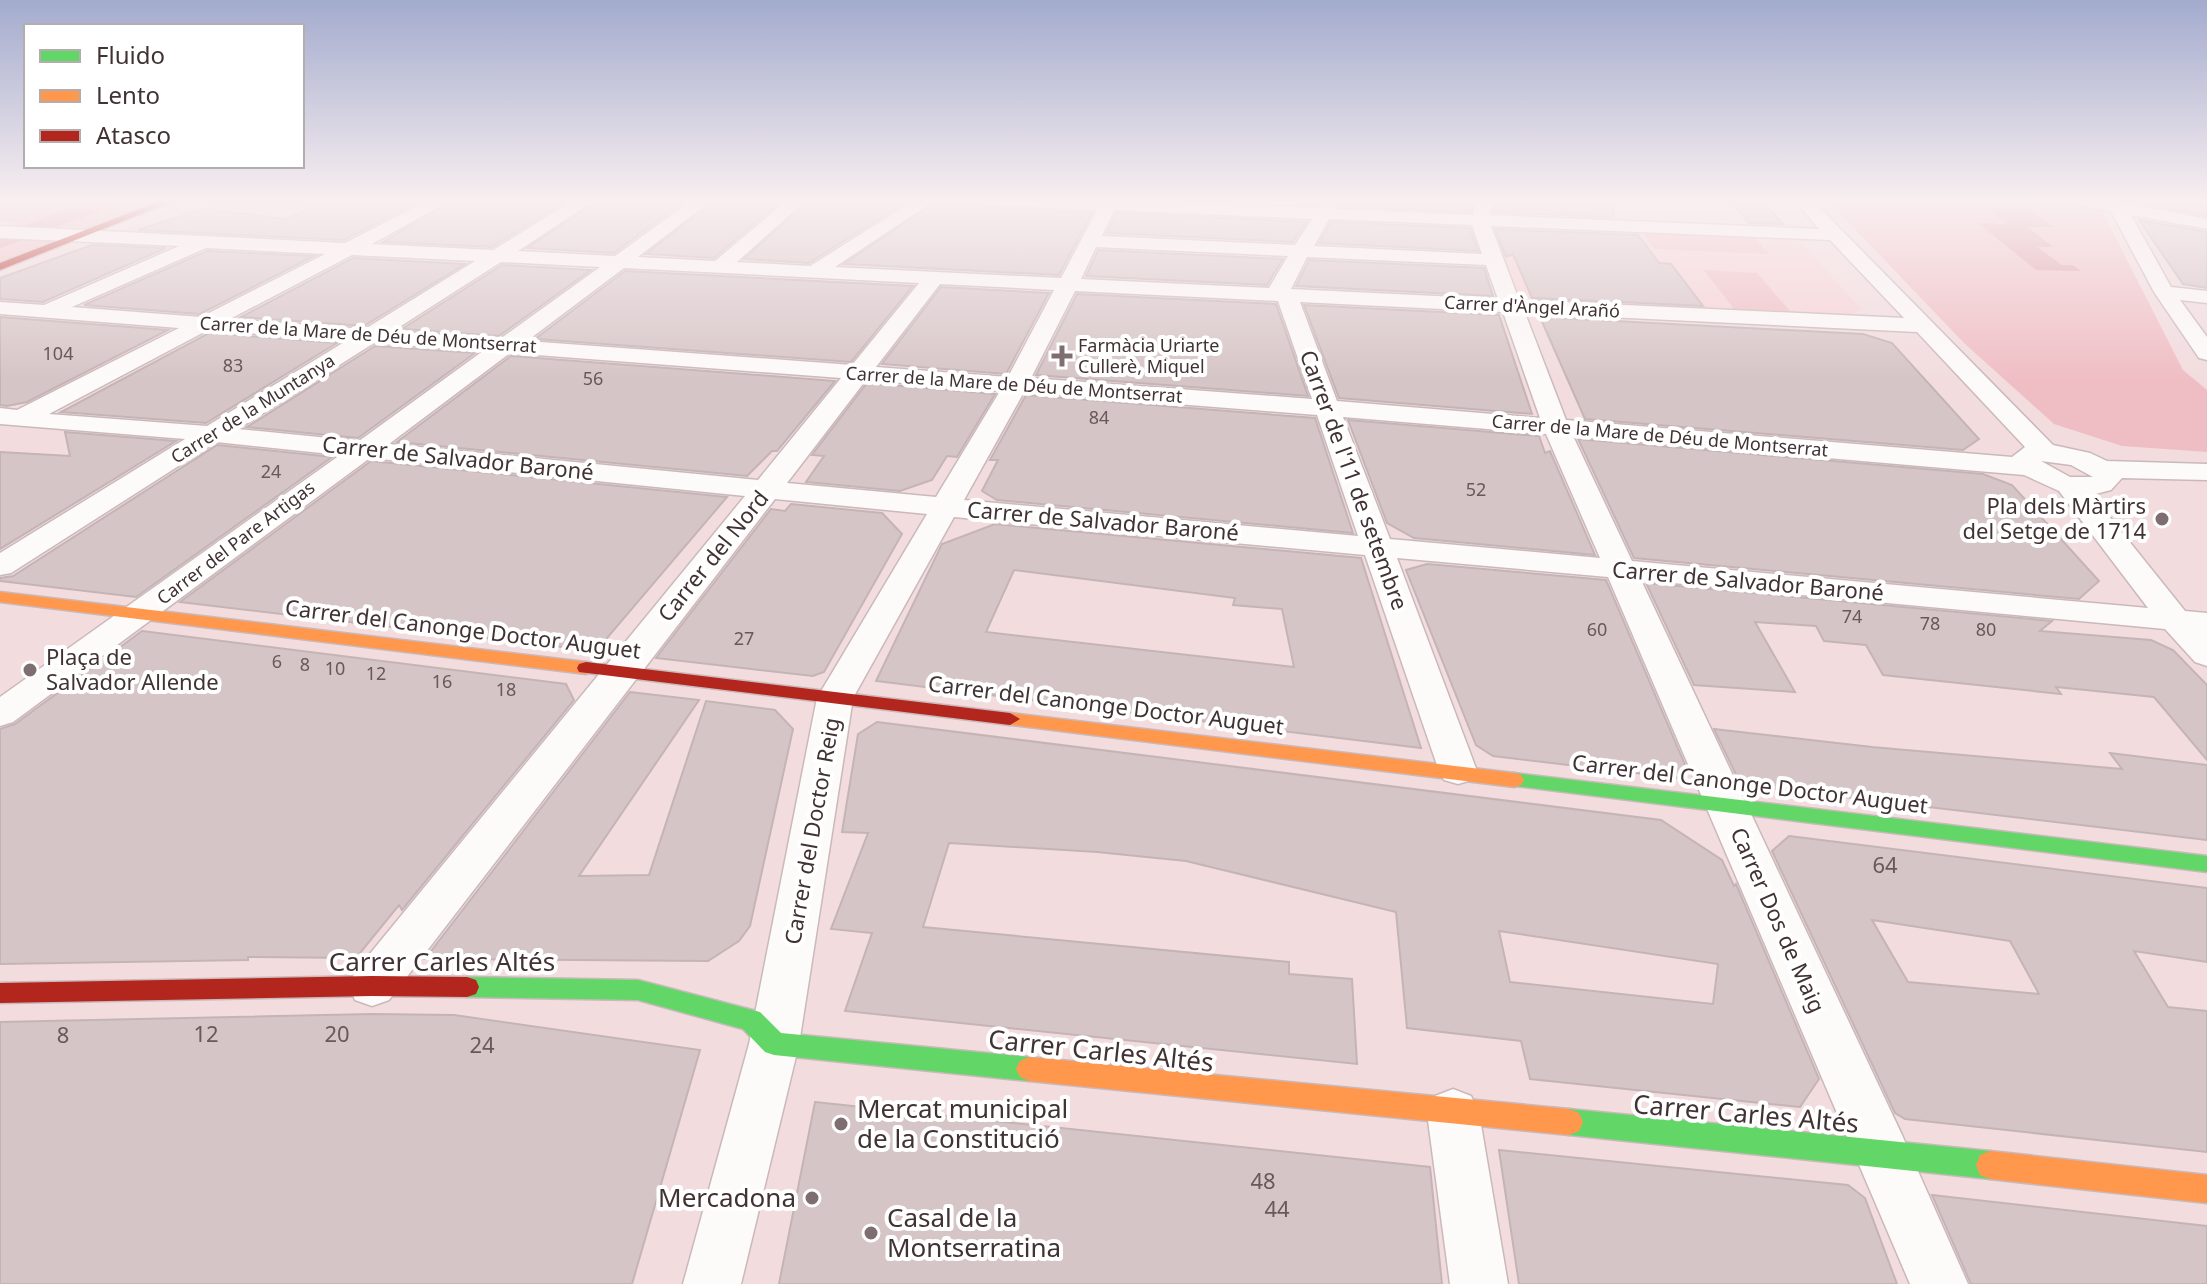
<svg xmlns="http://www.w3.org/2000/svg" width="2207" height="1284" font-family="'Noto Sans',sans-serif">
  <rect width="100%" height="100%" fill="#f2dcde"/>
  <path fill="#f6d2d5" d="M216,200h111l-85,39 -118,-6 1,-4z
    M1498,225l278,11 25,7 61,67 -15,7 -320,-15 -9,-4 -27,-68z"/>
  <path fill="#efbec4" d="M0,200h163l-69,29 -25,-1 -21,7 28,2 -76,28v-36l15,-6 -15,-1z
    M1827,200h238l35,7 83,163 24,20v62l-85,-6 -68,-22 -90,-81z
    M1643,233l111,5 15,16 -115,-5z
    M1704,270l53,3 33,38 -56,-2z"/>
  <path fill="#dd9ea7" d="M85,200h45l-130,48v-12z
    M1978,201h37l39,26h-26l25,20h-16l25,18h11l8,6 -45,-1 -58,-47 29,1z"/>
  <path fill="#d6c5c7" stroke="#c5b4b6" stroke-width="2" fill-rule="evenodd" d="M329,200h93l-78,40 -206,-10 66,-21 83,10z
    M454,200h114l-76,47 -109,-5z
    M598,200h88l-72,53 -87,-5z
    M715,200h67l-68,58 -68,-4z
    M809,200h100l-100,63 -65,-4z
    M938,200h38l11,8 105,5 -33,62 -215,-11z
    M1343,200h130l-2,12 -131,-6z
    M1497,200h117l-1,17 -119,-5z
    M1730,200h32l21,24 -34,-1z
    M2126,200l81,1v15z
    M1116,213l191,9 -14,20 -186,-9z
    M2139,220l68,12v56l-24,-4z
    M1331,222l139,6 8,23 -159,-8z
    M1495,229l143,6 21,28 12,1 32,42 -171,-8 -19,-44 -7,3z
    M92,245l74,3 -123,54 -43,-3v-21z
    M1098,250l185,9 -16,26 -181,-9z
    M207,251l107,5 -114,58 -116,-9z
    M353,258l112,6 -101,62 -123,-9z
    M1309,260l175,8 9,28 -197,-10z
    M502,265l89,5 -92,66 -97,-7z
    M625,271l288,15 -62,76 -316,-23z
    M941,287l108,6 -43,81 -124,-10z
    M1077,294l199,10 32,92 -272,-21z
    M1304,305l195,10 33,99 -193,-16z
    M0,317l168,13 -141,72 -20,4 -7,-1z
    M1540,317l323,17 29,9 87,96 -16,11 -378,-31z
    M209,333l128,10 -131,80 -145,-11z
    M375,346l100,7 -117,85 -111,-11z
    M511,356l324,25 -58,70h-5l-25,25 -350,-34z
    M867,383l128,11 -38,63 -10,-1 -15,24 -32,11 -94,-9 18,-26 -12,-1z
    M1026,395l289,23 38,115 -356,-33 -15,-9 16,-31h-8z
    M1348,420l191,16 6,17 5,-2 45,104 -181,-17 -27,-15z
    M65,432l111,9 -176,108v-97l70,4z
    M1578,439l405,35 29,11 87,96 -20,18 -445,-41z
    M217,445l115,12 -196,140 -136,-16v-3l13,-2z
    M371,461l356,36 -131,154 -416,-49z
    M791,504l91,9 20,21 -78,138 -11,4 -157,-18 115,-149 14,2z
    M995,524l366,34 60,190 -545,-67 66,-137zM1014,570l221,28 -2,7 49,4 12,58 -308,-35z
    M1427,564l179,16 80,187 -9,11 -184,-22 -17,-11 -70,-175z
    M1646,583l406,38 -12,10 111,9 22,10 34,35v75l-53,-63 -98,-10 5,7 -178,-19 -17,-30 -42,-4 -8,-15 -61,-4 40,70 -101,-7z
    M142,631l424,53 8,16 -172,210 -3,-5 -43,53 -108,-1v3l-248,4v-235l15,-5z
    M630,692l69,8 -120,176 70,-1 57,-174 69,9 18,19 -43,197 -11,15 -31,20 -283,-2z
    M877,722l784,98 61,40 12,26 2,-2 83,195 -19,28 -270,-28 -9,-38 -114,-13 -11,-116 -210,-51 -89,-9 -148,-9 -26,84 366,35v12l63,5 5,85 -512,-53 27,-78 -41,-4 37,-96 -26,-1 16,-98zM1499,931l219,33 -5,40 -203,-22z
    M1714,729l158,18 250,22 -12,-16 97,12v75l-466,-55z
    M1789,836l418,52v74l-73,-11 34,56 39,4v141l-302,-33 -10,-6 -123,-262zM1872,920l138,21 29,53 -131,-12z
    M372,1014l82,1 246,35 -68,234h-632v-262z
    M815,1102l615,65 12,117h-663z
    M1499,1150l349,35 17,13 32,86h-378z
    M1932,1195l275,31v58h-236z"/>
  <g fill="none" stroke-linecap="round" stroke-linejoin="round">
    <defs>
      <path id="street" d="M429,200h22l-79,44 121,6 81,-50h21l-77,51 97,5 77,-56h20l-74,57 77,4 72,-61h19l-69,62 73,4 105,-66h20l-100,67 226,11 36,-68 -110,-5 -8,-5h143l196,8 5,-8h17l-5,9 138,6 3,-15h18l-4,15 329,14 -25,-29h18l241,245 37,8 17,8 100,3v16l-85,-2 -11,12 -19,5 93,116 22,2v53l-12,-4 -30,-33 -524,-49 261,555 66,149h-58l-302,-707 -211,-19 80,213 -5,9 -14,4 -14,-4 -5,-9 -74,-216 -411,-38 -101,181 -54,346 -58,240h-58l66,-240 68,-346 110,-184 -152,-15 -386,501 -17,6 -17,-6 -6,-14 6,-14 390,-476 -375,-38 -357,264 -13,4v-29l340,-242 -124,-13 -205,131 -11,2v-22l185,-114 -185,-15v-16l17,2 162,-82 -179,-14v-12l44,3 135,-59 -179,-8v-12l345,17zM1114,210l198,9 -17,26 -193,-9zM1329,219l143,6 10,29 -168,-8zM1491,226l339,14 74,78 -385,-18zM1096,247l192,9 -19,32 -188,-9zM206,248l119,6 -124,63 -129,-10zM352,255l123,6 -110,68 -135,-10zM1307,257l179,8 12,34 -207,-10zM501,262l99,5 -100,72 -107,-8zM624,268l295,15 -67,82 -325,-24zM940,284l114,6 -46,87 -132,-10zM1075,291l203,10 34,98 -281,-21zM1300,302l203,10 37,106 -203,-17zM1525,313l392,19 108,115 -13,10 -446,-37zM208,330l138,11 -139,85 -158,-12zM374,343l109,8 -124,90 -121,-12zM510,353l331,25 -83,102 -369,-36zM866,380l134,11 -64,106 -149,-14zM1024,392l293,23 41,121 -394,-36zM1343,417l203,17 54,124 -210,-19zM1573,436l451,39 35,16 89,117 -516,-47zM2041,461l30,4 22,12h-23z
        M2071,200h38l98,19v10l-76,-14 40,72 36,4v12l-27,-3 27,37v23l-8,-2 -45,-66 -43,-81 -38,-7z
        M1453,1089l18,7 8,17 29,171h-58l-23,-171 8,-17z"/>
      <path id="fast" d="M1514,773l693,83v16l-700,-87 -3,-5 3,-5z
        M467,977l171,3 122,32 21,21 248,24 9,4 4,8 -4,8 -9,4 -255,-26 -9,-3 -22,-23 -105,-29 -171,-3 -9,-3 -3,-7 3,-7z
        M1569,1109l421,42 10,4 4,10 -4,10 -10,4 -421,-44 -10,-4 -4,-9 4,-9z"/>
      <path id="slow" d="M0,592l586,70 9,6 -9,6 -586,-72z
        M1010,713l504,60 7,2 3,5 -3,5 -7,2 -511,-63 -3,-5z
        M1029,1057l540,52 10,4 4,9 -4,9 -10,4 -540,-54 -9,-4 -4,-8 4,-8z
        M1990,1151l217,24v28l-217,-24 -10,-4 -4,-10 4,-10z"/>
      <path id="jam" d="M163,200h13l-176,70v-7z
        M586,662l424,51 10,6 -10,6 -431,-53 -2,-4 2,-4z
        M372,976l95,1 9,3 3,7 -3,7 -9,3 -95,-1 -372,7v-20z"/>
    </defs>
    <use href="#street" stroke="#cab9bb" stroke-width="3"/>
    <use href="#fast" stroke="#cab9bb" stroke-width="3"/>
    <use href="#slow" stroke="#cab9bb" stroke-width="3"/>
    <use href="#jam" stroke="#cab9bb" stroke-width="3"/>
    <use href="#street" fill="#fdfafa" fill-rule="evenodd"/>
    <use href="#fast" fill="#63d668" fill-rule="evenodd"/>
    <use href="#slow" fill="#ff974d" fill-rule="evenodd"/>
    <use href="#jam" fill="#b3261e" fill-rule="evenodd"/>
  </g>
  <linearGradient id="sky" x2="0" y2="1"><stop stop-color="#a3abce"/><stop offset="0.53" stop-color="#f9eff0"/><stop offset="1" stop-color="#f9eff0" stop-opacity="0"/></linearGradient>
  <rect width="2207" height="380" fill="url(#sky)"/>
  <g fill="#7f6e70" stroke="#fff" stroke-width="3">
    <path d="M1058 344h8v8h8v8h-8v8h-8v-8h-8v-8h8z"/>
    <circle cx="2162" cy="519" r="8"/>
    <circle cx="30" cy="670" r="8"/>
    <circle cx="841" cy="1124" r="8"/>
    <circle cx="812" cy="1198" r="8"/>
    <circle cx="871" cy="1233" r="8"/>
  </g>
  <g text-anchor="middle" stroke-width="8" stroke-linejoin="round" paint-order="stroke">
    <g font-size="18" fill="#413234" stroke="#fff">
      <text transform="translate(1532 307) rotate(3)" y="6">Carrer d'Àngel Arañó</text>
      <text transform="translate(368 335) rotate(4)" y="6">Carrer de la Mare de Déu de Montserrat</text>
      <text transform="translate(1014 385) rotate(4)" y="6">Carrer de la Mare de Déu de Montserrat</text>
      <text transform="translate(253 409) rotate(-32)" y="6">Carrer de la Muntanya</text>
      <text transform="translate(1660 436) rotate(5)" y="6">Carrer de la Mare de Déu de Montserrat</text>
      <text transform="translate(236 543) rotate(-37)" y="6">Carrer del Pare Artigas</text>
    </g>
    <g font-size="18" fill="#413234" stroke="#fff" text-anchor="start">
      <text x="1078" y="352">Farmàcia Uriarte<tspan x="1078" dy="21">Cullerè, Miquel</tspan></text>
    </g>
    <g font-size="18" fill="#67585a">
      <text x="58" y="360">104</text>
      <text x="233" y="372">83</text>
      <text x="593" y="385">56</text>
      <text x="1099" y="424">84</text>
      <text x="271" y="478">24</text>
      <text x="1476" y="496">52</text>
      <text x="1852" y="623">74</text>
      <text x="1930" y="630">78</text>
      <text x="1597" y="636">60</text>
      <text x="1986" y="636">80</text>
      <text x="744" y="645">27</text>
      <text x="277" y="668">6</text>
      <text x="305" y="671">8</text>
      <text x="335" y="675">10</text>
      <text x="376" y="680">12</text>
      <text x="442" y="688">16</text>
      <text x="506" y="696">18</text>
    </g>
    <g font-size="22" fill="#413234" stroke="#fff">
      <text transform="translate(458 458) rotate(6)" y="8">Carrer de Salvador Baroné</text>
      <text transform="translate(1354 480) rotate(70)" y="8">Carrer de l'11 de setembre</text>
      <text transform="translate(1103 521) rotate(5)" y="8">Carrer de Salvador Baroné</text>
      <text transform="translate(713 556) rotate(-51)" y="8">Carrer del Nord</text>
      <text transform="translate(1748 581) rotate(5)" y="8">Carrer de Salvador Baroné</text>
      <text transform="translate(463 629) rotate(7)" y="8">Carrer del Canonge Doctor Auguet</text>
      <text transform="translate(1106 705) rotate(7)" y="8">Carrer del Canonge Doctor Auguet</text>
      <text transform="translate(1750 784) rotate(7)" y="8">Carrer del Canonge Doctor Auguet</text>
      <text transform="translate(812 831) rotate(-80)" y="8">Carrer del Doctor Reig</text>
      <text transform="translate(1778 920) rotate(66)" y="8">Carrer Dos de Maig</text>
    </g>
    <g font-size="22" fill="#413234" stroke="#fff" text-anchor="end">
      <text x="2146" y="514">Pla dels Màrtirs<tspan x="2146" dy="25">del Setge de 1714</tspan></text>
      <text x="46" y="665" text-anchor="start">Plaça de<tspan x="46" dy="25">Salvador Allende</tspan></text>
    </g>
    <g font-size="22" fill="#67585a">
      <text x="1885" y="873">64</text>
      <text x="206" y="1042">12</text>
      <text x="337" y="1042">20</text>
      <text x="63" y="1043">8</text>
      <text x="482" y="1053">24</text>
      <text x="1263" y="1189">48</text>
      <text x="1277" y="1217">44</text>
    </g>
    <g font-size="26" fill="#413234" stroke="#fff">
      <text x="442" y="971">Carrer Carles Altés</text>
      <text transform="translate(1101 1051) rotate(6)" y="9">Carrer Carles Altés</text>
      <text transform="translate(1746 1114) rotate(5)" y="9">Carrer Carles Altés</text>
    </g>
    <g font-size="26" fill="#413234" stroke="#fff" text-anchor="start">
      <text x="857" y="1118">Mercat municipal<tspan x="857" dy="30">de la Constitució</tspan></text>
      <text x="796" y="1207" text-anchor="end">Mercadona</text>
      <text x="887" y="1227">Casal de la<tspan x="887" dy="30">Montserratina</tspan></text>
    </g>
  </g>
  <rect x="24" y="24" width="280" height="144" fill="#ffffff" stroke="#b3adae" stroke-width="2"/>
  <rect x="40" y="50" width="40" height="12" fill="#63d668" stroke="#b3adae" stroke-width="2"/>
  <text x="96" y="64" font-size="24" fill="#413234">Fluido</text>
  <rect x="40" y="90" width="40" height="12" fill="#ff974d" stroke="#b3adae" stroke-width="2"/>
  <text x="96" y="104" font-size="24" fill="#413234">Lento</text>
  <rect x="40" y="130" width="40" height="12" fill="#b3261e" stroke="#b3adae" stroke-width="2"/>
  <text x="96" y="144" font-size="24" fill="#413234">Atasco</text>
</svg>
